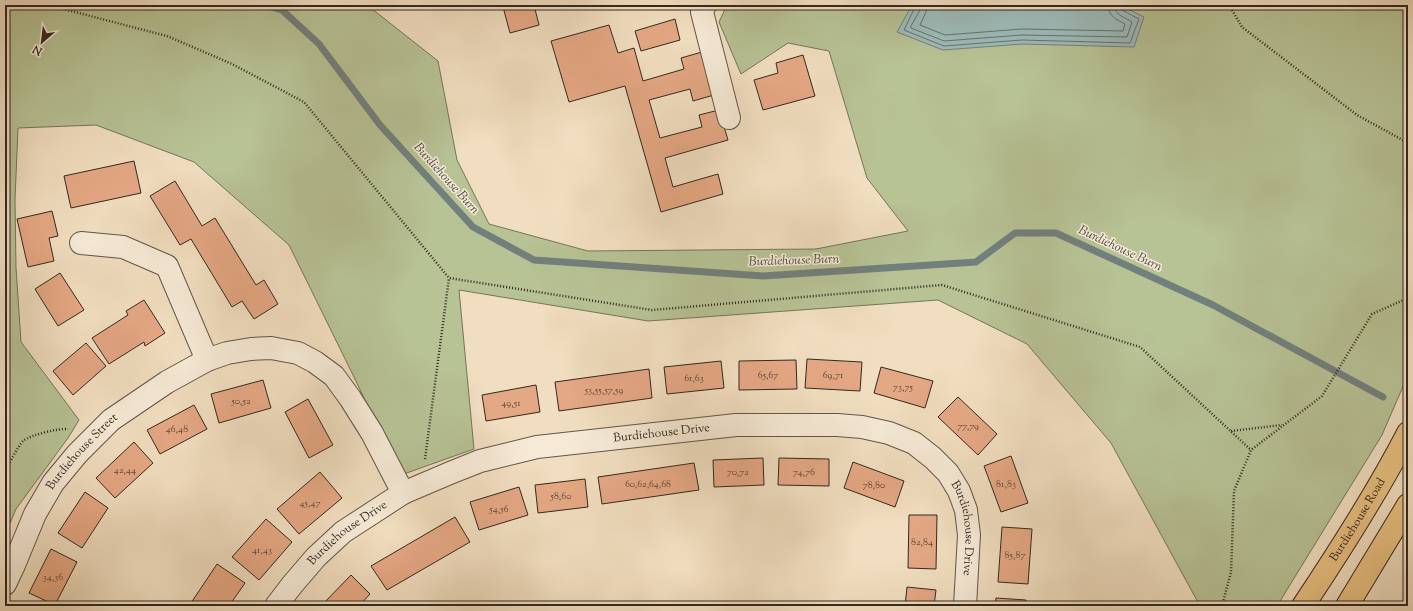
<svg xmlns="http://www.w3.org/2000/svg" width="1413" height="611" font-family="'Sorts Mill Goudy',serif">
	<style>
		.green { fill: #b7c295; stroke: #74755b }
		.water { fill: #9dbbba; stroke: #72807d }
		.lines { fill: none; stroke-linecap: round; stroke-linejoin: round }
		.shore { stroke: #68726e; stroke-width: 1 }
		.stream { stroke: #72807d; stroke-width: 7 }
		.building { fill: #e5a884; stroke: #322821 }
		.minor-casing { stroke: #625649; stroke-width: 24 }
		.major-casing { stroke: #322821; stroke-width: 24 }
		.path { stroke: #322821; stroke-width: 2.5; stroke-dasharray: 1 2; stroke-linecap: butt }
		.minor { stroke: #f6ead6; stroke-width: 22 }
		.major { stroke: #e8bf80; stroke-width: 22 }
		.labels { text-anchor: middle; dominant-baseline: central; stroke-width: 3; stroke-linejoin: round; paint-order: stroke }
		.number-label { font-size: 10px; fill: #5f483a }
		.street-label { font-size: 12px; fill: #322821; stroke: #f6ead6 }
		.water-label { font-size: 13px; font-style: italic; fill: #4d4d47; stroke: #f6ead6 }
	</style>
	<rect width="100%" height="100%" fill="#f1dec0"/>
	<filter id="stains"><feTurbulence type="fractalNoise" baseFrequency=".005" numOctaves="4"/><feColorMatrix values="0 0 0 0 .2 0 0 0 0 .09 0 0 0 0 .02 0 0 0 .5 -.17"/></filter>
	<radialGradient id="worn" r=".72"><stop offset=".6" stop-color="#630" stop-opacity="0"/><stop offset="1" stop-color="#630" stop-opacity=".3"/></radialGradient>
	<path class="green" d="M5,5H367L438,61L457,160L489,224L588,251L816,249L908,231L867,178L829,51L788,43L741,74L719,22L727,5H1408V375L1382,435L1277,606H1200L1111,443L1027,344L938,300L648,321L459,290L474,449L401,475L353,375L289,245L194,162L96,125L18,128L15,199L16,268L21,342L79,420L68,438L16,509L5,535Z"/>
	<path class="water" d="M912,5H1120L1144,17L1134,47L1022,44L943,50L897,32Z"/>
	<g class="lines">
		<path class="shore" d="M916,5L904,30L944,46L1022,40L1130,43L1139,19L1122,10L1119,5
			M921,5L920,10L911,26V28L944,41L1022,35L1127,37L1132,22C1125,17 1115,16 1114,5
			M927,5L926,12L920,25L945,35L1022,29L1123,31L1125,24C1116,19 1109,17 1108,5"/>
		<path class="stream" d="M265,5L282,10L319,44L380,125L473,227L534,260L763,276L976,262L1015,233H1056L1213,305L1383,397"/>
	</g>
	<path class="building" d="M509,5H534L539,25L510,33L503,7Z
		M675,19L680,40L641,51L635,31Z
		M609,25L618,53L634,48L643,81L684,69L681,58L702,52L714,95L693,101L690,89L649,100L660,138L702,127L699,115L719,110L728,140L665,158L673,187L718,174L723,194L661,212L625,86L569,102L551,41Z
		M803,55L815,96L763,110L754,80L778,73L776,63Z
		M134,161L141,193L71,208L64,176Z
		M175,181L202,226L215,218L256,285L264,280L278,304L254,319L242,301L232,307L191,239L180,245L150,196Z
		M52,211L58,236L49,238L54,261L28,267L17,219Z
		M60,273L84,310L58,326L35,289Z
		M144,300L165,333L145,346L144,342L109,364L92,338L128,315L126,311Z
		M86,343L106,366L73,395L53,371Z
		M807,359L862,362L860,391L805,388Z
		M796,360L797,389L739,390V361Z
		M721,361L724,388L667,394L664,367Z
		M881,367L933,381L925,408L874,393Z
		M649,369L652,398L559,411L555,382Z
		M263,380L271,408L219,423L211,394Z
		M536,385L540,412L486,421L482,395Z
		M958,397L997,434L978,455L938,417Z
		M308,399L333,445L309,458L285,412Z
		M194,405L207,429L160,454L147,430Z
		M134,442L153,463L115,498L96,478Z
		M1011,456L1028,503L1001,512L984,466Z
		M763,458L764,485L714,487L713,460Z
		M779,458L829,459V486L778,485Z
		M853,462L904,481L895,507L844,488Z
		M694,463L699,490L602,504L598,477Z
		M320,472L342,498L299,534L277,509Z
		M585,479L588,507L538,513L535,485Z
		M519,487L528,515L479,530L470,502Z
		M85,492L108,508L82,548L58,533Z
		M909,515H937L936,569L908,568Z
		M455,517L470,542L387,590L371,566Z
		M266,519L292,542L259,580L232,557Z
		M1002,527L1032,529L1028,584L998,582Z
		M51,549L77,562L55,605L29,593Z
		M217,564L245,583L229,606H189Z
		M351,575L370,594L359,606H321Z
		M907,587L936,590L934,606H905Z
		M996,598L1026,600V606H995Z
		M682,603V606H633V604Z"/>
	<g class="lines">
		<defs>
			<g id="minor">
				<path d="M705,5L702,12L729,118"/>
				<path d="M81,243L123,247L167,266L207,360"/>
				<path id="s1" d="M5,584L14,565L35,514L53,483L77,454L111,420L167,382L207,360L227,353L251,349L271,348L298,353L315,362L334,376L350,398L372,433L403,493"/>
				<path id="s2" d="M276,606L292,585L316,557L343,532L403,493L450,473L480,461L537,447L736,425H837L862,427L889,433L914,443L933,458L948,473L959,491L966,510L969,535L965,606"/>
			</g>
			<g id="major">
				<path id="s3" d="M1303,606C1341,549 1377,493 1408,433"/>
				<path d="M1347,606L1408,505"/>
			</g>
		</defs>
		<use href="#minor" class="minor-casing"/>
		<use href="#major" class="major-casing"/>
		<path class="path" d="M48,5L167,36L232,64L304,102L449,278L652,310L942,285L1140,347L1251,450
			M1229,5L1242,27L1357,115L1408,143
			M1231,431L1282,425
			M425,459L449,278
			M5,470C10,463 18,446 23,441C30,435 59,428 68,429
			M1222,606L1231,572L1234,491L1251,450L1322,396L1372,314L1408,298"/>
		<use href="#minor" class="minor"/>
		<use href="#major" class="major"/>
	</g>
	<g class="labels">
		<g class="number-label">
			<text x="768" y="375">65,67</text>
			<text x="833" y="375">69,71</text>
			<text x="694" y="378">61,63</text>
			<text x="903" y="387">73,75</text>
			<text x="604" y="390">53,55,57,59</text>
			<text x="241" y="401">50,52</text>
			<text x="511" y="403">49,51</text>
			<text x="968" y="426">77,79</text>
			<text x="177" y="429">46,48</text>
			<text x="125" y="470">42,44</text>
			<text x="738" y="472">70,72</text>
			<text x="804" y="472">74,76</text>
			<text x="648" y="484">60,62,64,68</text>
			<text x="1006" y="484">81,83</text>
			<text x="874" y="485">78,80</text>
			<text x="561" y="496">58,60</text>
			<text x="310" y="503">45,47</text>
			<text x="499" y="509">54,56</text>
			<text x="922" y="542">82,84</text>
			<text x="262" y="550">41,43</text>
			<text x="1015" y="555">85,87</text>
			<text x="53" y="577">34,36</text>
		</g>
		<g class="street-label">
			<text stroke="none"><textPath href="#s2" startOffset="439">Burdiehouse Drive</textPath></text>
			<text stroke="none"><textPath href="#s1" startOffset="155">Burdiehouse Street</textPath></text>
			<text stroke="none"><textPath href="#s3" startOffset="102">Burdiehouse Road</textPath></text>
			<text stroke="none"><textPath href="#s2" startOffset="799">Burdiehouse Drive</textPath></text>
			<text stroke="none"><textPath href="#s2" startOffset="103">Burdiehouse Drive</textPath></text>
		</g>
		<g class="water-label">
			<text transform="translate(446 179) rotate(48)">Burdiehouse Burn</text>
			<text transform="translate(1120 249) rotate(25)">Burdiehouse Burn</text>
			<text transform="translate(794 261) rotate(-2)">Burdiehouse Burn</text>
		</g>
	</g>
	<rect width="1413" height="611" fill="none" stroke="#f1dec0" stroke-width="20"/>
	<rect x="6" y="6" width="1401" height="599" fill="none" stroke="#322821" stroke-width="2"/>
	<rect x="10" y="10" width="1393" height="591" fill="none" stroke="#322821"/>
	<g transform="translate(42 42) rotate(208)" stroke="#f6ead6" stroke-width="3" paint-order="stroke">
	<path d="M0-3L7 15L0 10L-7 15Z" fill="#322821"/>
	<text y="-6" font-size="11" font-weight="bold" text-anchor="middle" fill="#322821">N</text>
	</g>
	<rect width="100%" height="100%" filter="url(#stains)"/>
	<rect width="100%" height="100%" fill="url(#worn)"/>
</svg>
